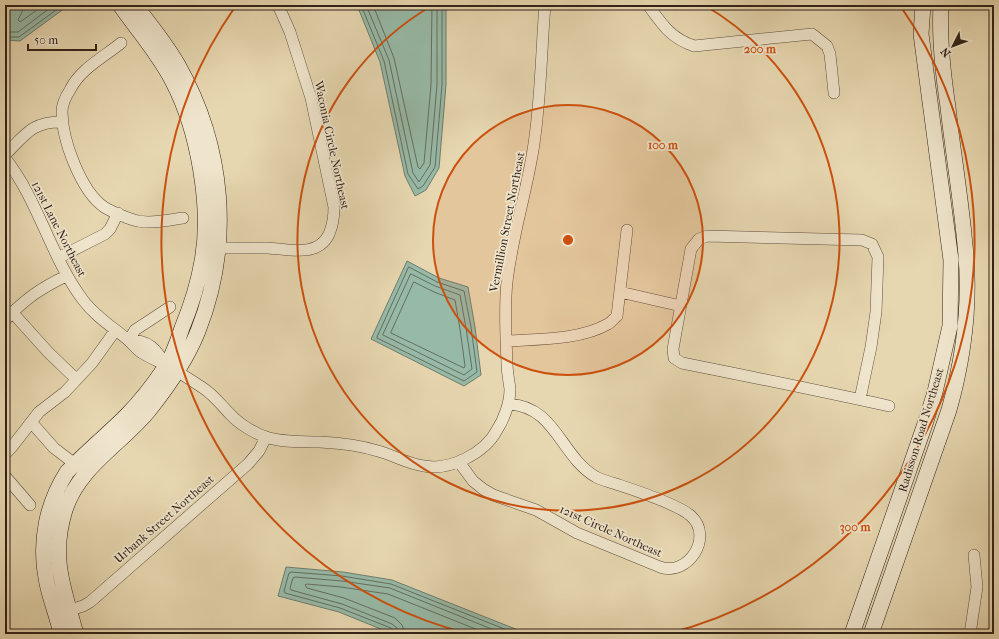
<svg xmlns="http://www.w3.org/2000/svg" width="999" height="639" font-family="'IM FELL French Canon',serif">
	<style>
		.water { fill: #97baa8; stroke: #6f7d6e }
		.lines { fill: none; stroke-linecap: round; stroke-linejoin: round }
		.shore { stroke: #646e60; stroke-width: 1 }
		.street-casing { stroke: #5f4f3e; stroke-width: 12 }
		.secondary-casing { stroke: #322218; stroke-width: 16 }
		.street { stroke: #efe5cc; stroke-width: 11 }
		.secondary { stroke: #efe5cc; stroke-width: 15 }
		.ring { fill: none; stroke: #cd510e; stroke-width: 2 }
		.labels { text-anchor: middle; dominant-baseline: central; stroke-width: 3.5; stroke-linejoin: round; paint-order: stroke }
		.street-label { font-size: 12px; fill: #322218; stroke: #efe5cc }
		.centre { fill: #cd510e; stroke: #efe5cc; stroke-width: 2 }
		.ring-label { font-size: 12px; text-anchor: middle; font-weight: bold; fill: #cd510e; stroke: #efe5cc; stroke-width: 3.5; stroke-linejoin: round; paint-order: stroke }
	</style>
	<rect width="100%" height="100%" fill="#e7d7b0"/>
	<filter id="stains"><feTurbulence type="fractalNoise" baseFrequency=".005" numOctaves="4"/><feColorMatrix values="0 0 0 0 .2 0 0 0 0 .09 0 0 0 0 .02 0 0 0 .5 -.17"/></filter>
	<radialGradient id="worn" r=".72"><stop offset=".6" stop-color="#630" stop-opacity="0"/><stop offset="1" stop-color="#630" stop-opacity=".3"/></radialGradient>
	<path class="water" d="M9,5H69L20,41L5,40V14Z
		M357,5H448L446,11V85L439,168L426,190L415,196L405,176L380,62Z
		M407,261L439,278L468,287L475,327L481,375L464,386L371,339Z
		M286,567L343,572L392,580L528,634H393L339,612L278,596Z"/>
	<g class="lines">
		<path class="shore" d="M23,5L22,12L18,20L20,22L44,5
			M361,5L384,61L408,174L418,189L423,186L435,167L442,85V11L444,5
			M366,5L389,60L413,173L419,182L430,165L437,85V11L438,5
			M373,5L394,58L418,167L420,169L424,163L431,85L432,5
			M5,32H18L54,5
			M5,37H19L63,5
			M409,267L437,282L464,291L471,327L477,372L464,381L377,338Z
			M411,274L435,286L460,295L466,328L472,369L464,375L383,335Z
			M414,282L434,292L455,300L460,329L465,366L464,368L391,333Z
			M394,634L393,631L391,628L340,608L285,593L284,591L289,573L291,572L342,576L391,584L517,634
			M399,634L397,628L392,624L342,604L291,590L290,588L293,578L295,577L342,581L390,588L504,634
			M405,634L402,625L395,618L344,598L307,588L305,585L307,584L341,587L388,594L488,634"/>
		<defs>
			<path id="street" d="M648,5C662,24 670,38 694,46L812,34L827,46L830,54L834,93
				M121,43C104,57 80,69 70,90C66,96 62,105 62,112C62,140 81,191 104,207C110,211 131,220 138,221C152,224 168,220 183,218
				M5,155C25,135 32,121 63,122
				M5,158C39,201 50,256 83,300C95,316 111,326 127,339C132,343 136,349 142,353C150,358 158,361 166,365C179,372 191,380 203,388C214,395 221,405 230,414C239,424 254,433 266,437C283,443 302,441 320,442C339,443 359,445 378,451C393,455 408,464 424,466C450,471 485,453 497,430C504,419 510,403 510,389C509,381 507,372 507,363C506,336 504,309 507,282C512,237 526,194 533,150C541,102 541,53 545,5
				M211,246L218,248C234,248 251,248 268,248C288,249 318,258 329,234C333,225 334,217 334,207L311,98L290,32L278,5
				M58,258L105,234L110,229L118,213
				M620,292L681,306
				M12,312L48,352L76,379
				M5,320C25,299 41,288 66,276
				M129,340L135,330L170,307
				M129,340C149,340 156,349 166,365
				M507,341C539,339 580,340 608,324C612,322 614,318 617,316L627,230
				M860,399L871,347L876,312L878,257L872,244L862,240L707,236L699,239L691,249L673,349L674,358L682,363C752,377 821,391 889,406
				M31,422L54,448L75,464
				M5,454L11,448L39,412L65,392L92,363L115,331
				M459,462L473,481L483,489L493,495L536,510L577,533L660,567C688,577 714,537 691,516C678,504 634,490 616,484C609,482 602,480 596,477C560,456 556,406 508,404
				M5,476L30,505
				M70,610L83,606L90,602L248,464L259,451L266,437
				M970,634L977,587L974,555"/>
			<path id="secondary" d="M61,634C57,615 49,597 46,578C39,541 47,503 67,472C86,452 107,435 126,416C141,401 154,384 166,366C173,355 178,340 182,328C191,306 198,285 202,261C212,208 198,130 173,82C159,54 138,31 120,5
				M76,634C64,589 50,558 65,510C79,466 123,443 150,409C169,385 187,359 198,331C233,243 224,147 178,65C166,44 150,24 135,5
				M852,634L926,421L935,392L950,326L951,260L921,34L923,5
				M871,634L949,410C964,357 971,300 965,245C961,199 953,153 948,107C943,74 939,39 941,5"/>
		</defs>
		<use href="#street" class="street-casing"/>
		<use href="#secondary" class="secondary-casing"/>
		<use href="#street" class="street"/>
		<use href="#secondary" class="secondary"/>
	</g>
	<circle cx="568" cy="240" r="135" fill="#cd510e" fill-opacity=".12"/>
	<g class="ring">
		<circle cx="568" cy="240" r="135"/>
		<path d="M704 5A271 271 0 1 1 433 5"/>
		<path d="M470 634A406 406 0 0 1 235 7M901 7A406 406 0 0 1 666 634"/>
	</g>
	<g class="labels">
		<g class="street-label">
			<text transform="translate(332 145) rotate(78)">Waconia Circle Northeast</text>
			<text transform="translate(507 222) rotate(-79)">Vermillion Street Northeast</text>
			<text transform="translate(59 229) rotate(63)">121st Lane Northeast</text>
			<text transform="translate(921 430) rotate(-73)">Radisson Road Northeast</text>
			<text transform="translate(164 519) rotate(-41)">Urbank Street Northeast</text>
			<text transform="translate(611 531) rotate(24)">121st Circle Northeast</text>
		</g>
	</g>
	<circle cx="568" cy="240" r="6" class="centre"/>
	<g class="ring-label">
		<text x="760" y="53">200 m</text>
		<text x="663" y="149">100 m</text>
		<text x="855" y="531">300 m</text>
	</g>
	<rect width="999" height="639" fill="none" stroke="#e7d7b0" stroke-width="20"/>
	<rect x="6" y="6" width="987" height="627" fill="none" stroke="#322218" stroke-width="2"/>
	<rect x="10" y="10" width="979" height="619" fill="none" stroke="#322218"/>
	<g transform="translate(953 46) rotate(228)" stroke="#efe5cc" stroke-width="3" paint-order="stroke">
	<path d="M0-3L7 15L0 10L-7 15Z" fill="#322218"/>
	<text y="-6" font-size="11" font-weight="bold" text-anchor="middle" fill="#322218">N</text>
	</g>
	<path d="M28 44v6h68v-6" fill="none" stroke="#322218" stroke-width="2"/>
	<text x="34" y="44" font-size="12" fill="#322218" stroke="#efe5cc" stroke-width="3" paint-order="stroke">50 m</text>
	<rect width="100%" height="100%" filter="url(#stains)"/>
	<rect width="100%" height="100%" fill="url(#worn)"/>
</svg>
